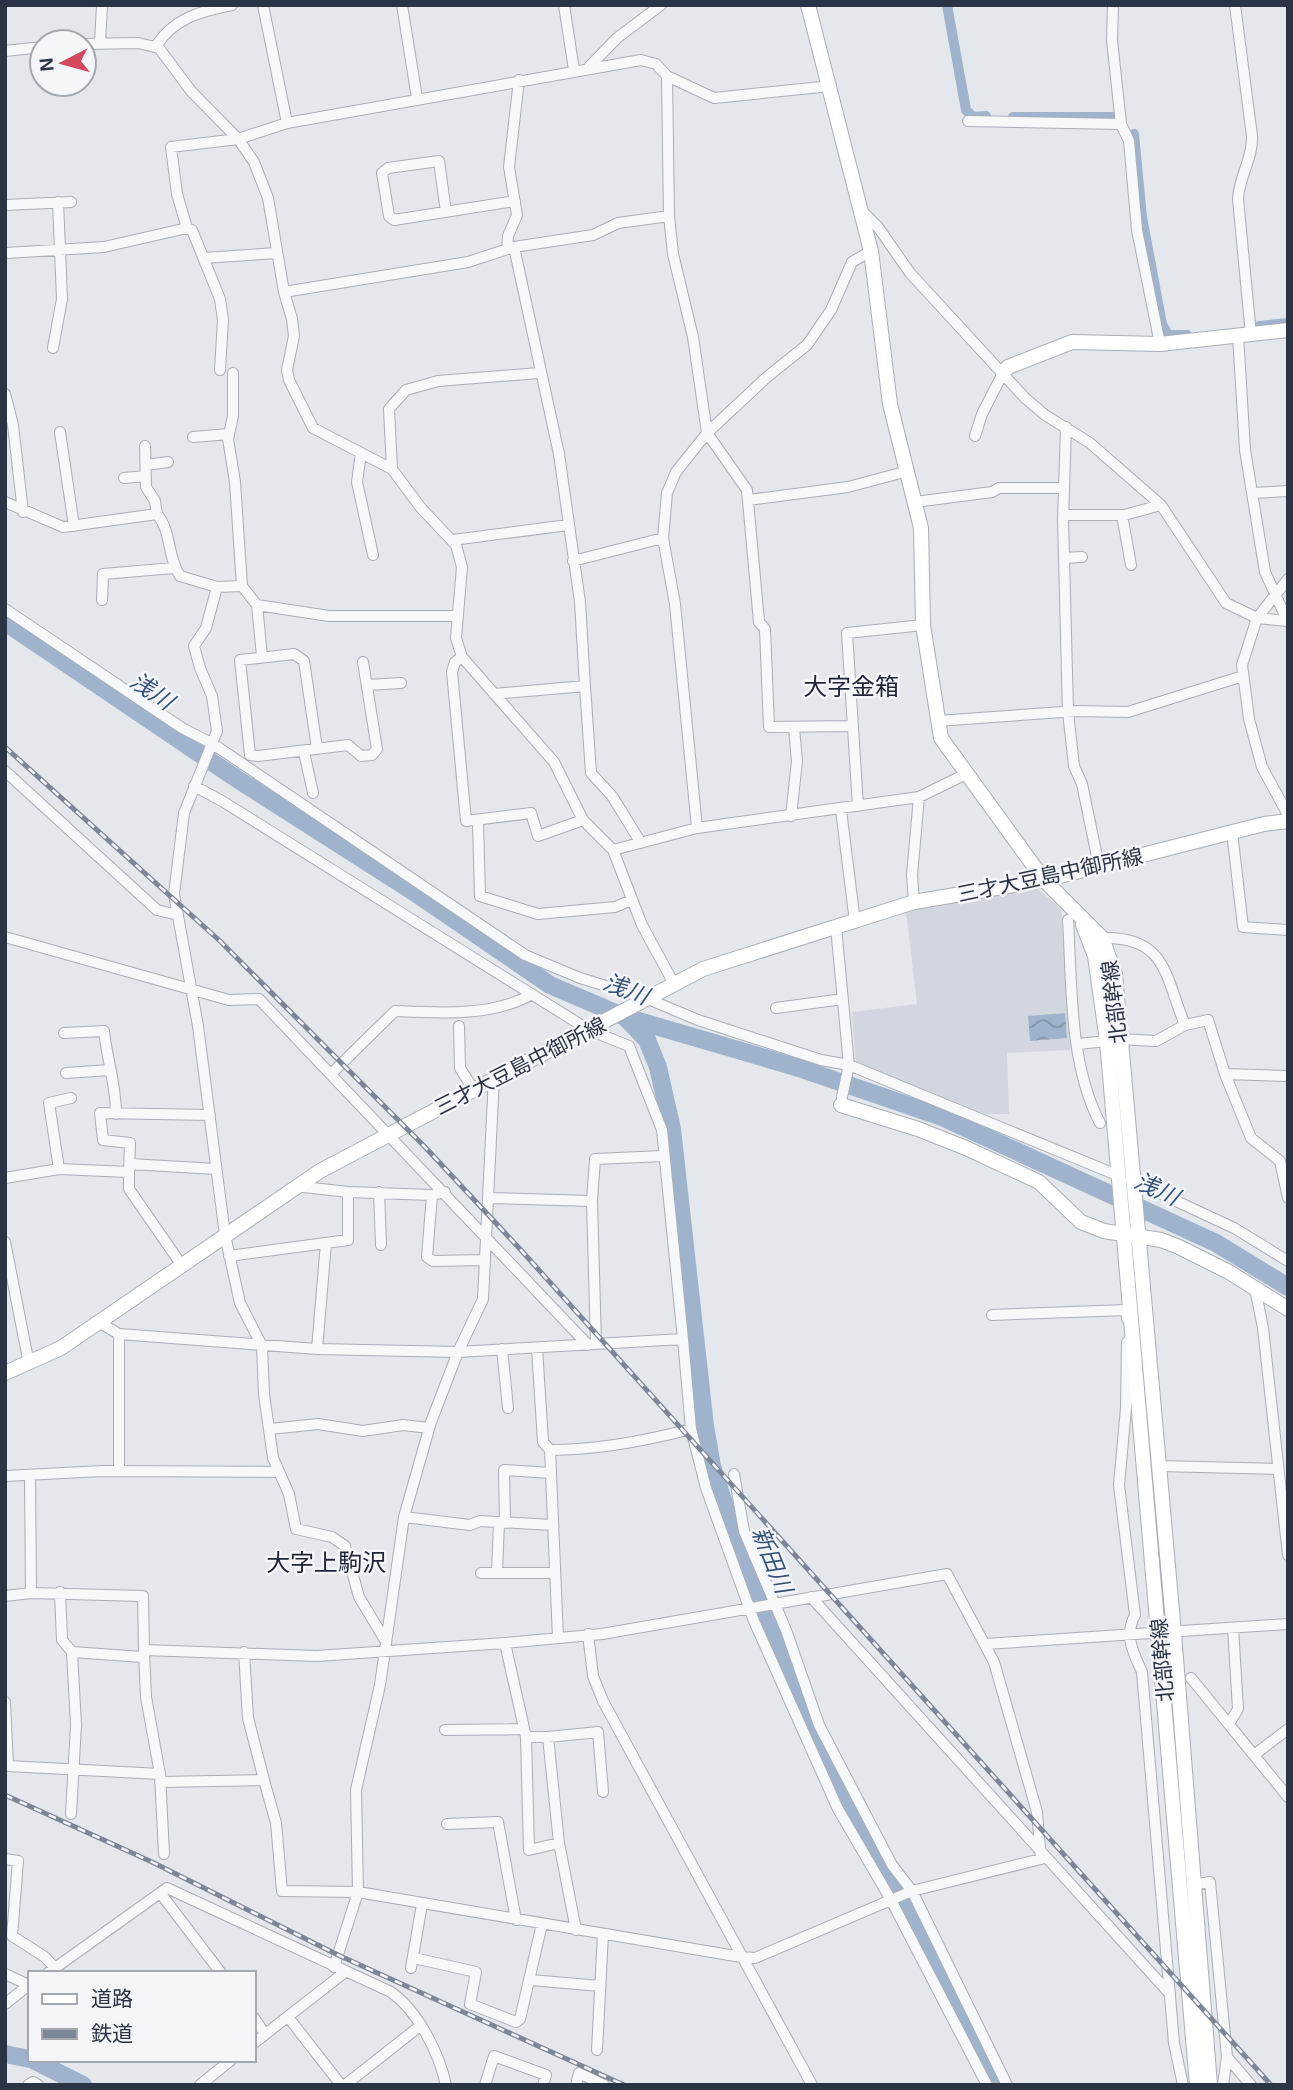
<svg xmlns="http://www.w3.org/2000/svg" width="1293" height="2090" font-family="Helvetica,'Noto Sans JP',sans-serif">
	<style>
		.built { fill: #d2d6de }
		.water { fill: url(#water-waves) }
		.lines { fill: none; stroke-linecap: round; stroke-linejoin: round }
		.canal { stroke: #9fb4cc; stroke-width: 10 }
		.river { stroke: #9fb4cc; stroke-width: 18 }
		.street-casing { stroke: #a9aeb7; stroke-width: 12 }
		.secondary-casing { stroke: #a9aeb7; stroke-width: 16 }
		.street { stroke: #f7f8fa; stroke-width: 10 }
		.secondary { stroke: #fff; stroke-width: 14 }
		.rail-casing { stroke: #7d8696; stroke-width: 5 }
		.rail { stroke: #f4f6f9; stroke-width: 2.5; stroke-dasharray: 8; stroke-linecap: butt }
		.labels { text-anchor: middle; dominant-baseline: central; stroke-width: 5; stroke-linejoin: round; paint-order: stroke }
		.street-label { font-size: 21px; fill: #2b3445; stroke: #f4f6f9 }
		.water-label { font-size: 23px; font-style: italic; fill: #34527a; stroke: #f4f6f9 }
		.quarter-label { font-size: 24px; fill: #1d2536; stroke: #f4f6f9 }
	</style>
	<defs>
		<pattern id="water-waves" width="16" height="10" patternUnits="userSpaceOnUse" patternTransform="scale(1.75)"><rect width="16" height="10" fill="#9fb4cc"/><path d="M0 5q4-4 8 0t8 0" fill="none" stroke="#8293a7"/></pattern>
	</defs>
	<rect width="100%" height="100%" fill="#e4e7ec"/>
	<path class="built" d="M1037,888L1061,909L1072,1047L1069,1050L1007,1053L1009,1114H985L856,1063L852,1012L917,1004L906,911L942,902Z"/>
	<path class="water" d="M1065,1013L1067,1038L1030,1041L1028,1016Z"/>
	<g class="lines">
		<path class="canal" d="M947,5L966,110L973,117L986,116
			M1013,117H1118
			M1134,134L1142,217L1162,324L1168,335H1187
			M1259,326L1288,323"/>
		<path class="river" d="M5,622L234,777L417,894L550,985L625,1017L799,1068L942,1117L1216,1243L1288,1287
			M627,1019L647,1040L658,1067L672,1129L705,1426L712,1466L736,1540L830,1765L855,1817L898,1886L998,2085
			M5,2054L30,2059
			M33,2060L83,2085"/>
		<defs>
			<path id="street" d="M263,5L287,123
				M402,5L417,98
				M564,5L574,70
				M1113,5L1112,40L1121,124
				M1235,5L1252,136C1253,158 1239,177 1238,199L1251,335
				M100,43L102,5
				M84,44L138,43L159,48L191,91L238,139L254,162L268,198L284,292L292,319L294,336L287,370L289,380L313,428L392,469L421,508L456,545L462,567L456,638L462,657L554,762L583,820L613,850L642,925L674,984
				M156,46C174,18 201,11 232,5
				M5,51L42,47
				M589,67L617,38L661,5
				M667,76L669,216L673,254L693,337L707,433L747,490L759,622L765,629L769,727L852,726
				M968,121L1121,124L1129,141L1137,230L1160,344
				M5,205L71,202
				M861,210L878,227L910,273L1025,398L1045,415L1090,443L1161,505L1226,603L1257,618L1287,621
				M446,212L439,161L388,168L382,173L389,216L394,220L515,201
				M187,228L192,230L220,299L223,320L220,370
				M514,247L593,235L618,223L669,216
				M507,249L508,236L517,215L509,167L519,80
				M6,253L104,247L187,228L177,194L171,147L238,139L287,123L641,60L656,64L667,76L714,98L831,86
				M204,258L277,253
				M284,292L468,262L514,247L559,454L580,602L585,686L494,694
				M1238,335L1245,450L1265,572L1288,622
				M53,348L62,299L58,202
				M233,373V416L228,439L235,482L242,586
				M5,394L13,425L23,512
				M1066,427L1063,520L1068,712L1074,766L1082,784L1099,866
				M60,432L74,526
				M975,436L982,414L1003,373
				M193,437L229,434
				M145,446L146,487L155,501L157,514
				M361,453L357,482L373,555
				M146,465L168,462
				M392,469L389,409L406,390L438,381L539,373
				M124,478L146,476
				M1253,493L1288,491
				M748,500L848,487L908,471
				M5,502L63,527L157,514C172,532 167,557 180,576L217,587L242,586L257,605L329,616H456
				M915,502L992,492L999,488H1064
				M1063,515H1124L1161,505
				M1122,515L1131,565
				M453,540L568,525
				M1064,558L1082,557
				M573,561L663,538
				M1288,579L1257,618L1242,665L1249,719L1262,767L1288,815
				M217,587L206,628L194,646L200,668L212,696L217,731L184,813L174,894L198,1026L225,1235L240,1303L262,1346L264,1394L273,1458L289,1494L296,1529L332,1537L345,1546L359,1597L385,1640
				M102,600L103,574L174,568
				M257,605L262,656
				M5,609L182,728L213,744L525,955L580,978L648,999L698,1020L821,1060L849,1065L1117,1175
				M462,657L455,662L452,672L466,821L531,813L538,836L583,820
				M367,685L401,683
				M585,686L591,773L612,796L641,843
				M937,721L1077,711L1128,712L1243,676
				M317,748L304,661L294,654L240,660L250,755L258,756L348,745L361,756L372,755L377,749L363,662
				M304,752L313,793
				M5,771L157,910L178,915
				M194,786L222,801L589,1030L629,1046L662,1130L683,1339
				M858,806L847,633L923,625
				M841,810L855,922
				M791,816L797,761L794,728
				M478,822L480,896L538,914L615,907L632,900
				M697,828L675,604L663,538L667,493L676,472L707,433L767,377L807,345L831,310L852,262L871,251
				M1232,832L1243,927L1288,930
				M613,850L697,828L919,797L964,775
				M914,902L912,875L919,797
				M1068,920C1072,985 1069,1064 1100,1123
				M836,927L849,1065L842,1097
				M5,937L229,1000L259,999L588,1345
				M1102,938C1167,936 1165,977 1185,1025L1208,1020L1225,1074L1288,1076
				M776,1008L843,999
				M459,1026L460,1068L473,1089
				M64,1033L104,1031C107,1059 116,1085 116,1114
				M1119,1039L1156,1041L1185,1025
				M1078,1044L1107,1041
				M66,1073L110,1070
				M331,1074L395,1011C438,1013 493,1017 532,994
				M1225,1074L1251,1138L1280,1161L1288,1198
				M130,1164L216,1169
				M59,1169L49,1103L71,1098
				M129,1172V1189L183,1267
				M5,1178L59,1169L129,1172L130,1143L103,1140L100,1113L210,1115
				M1131,1180L1234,1228L1288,1261
				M348,1192L432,1195
				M379,1192L381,1245
				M445,1192L432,1195L427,1257L433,1261L485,1260
				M489,1198L592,1201
				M5,1242L29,1364
				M229,1256L348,1240V1192L295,1186
				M1255,1288L1263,1328L1288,1555
				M992,1315L1127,1310V1319
				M100,1323L119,1334L317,1349L458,1352L683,1339L691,1429C645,1441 599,1450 550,1450L543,1442L537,1348
				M1127,1342L1126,1408L1119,1485L1135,1615C1124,1636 1133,1652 1142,1672L1174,2043L1183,2085
				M596,1344L592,1201L595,1159L664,1156
				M317,1349L326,1243
				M502,1349L508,1408
				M270,1429L318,1424L363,1431L403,1425L429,1428
				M691,1429L706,1488L754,1621L804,1733L838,1809L891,1900L987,2085
				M550,1450L558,1638
				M1159,1466L1277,1469
				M119,1471V1334
				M734,1474L744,1531L786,1630L819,1725L892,1865L912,1891L1007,2085
				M5,1476L103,1471L278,1472
				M30,1476L31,1593L143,1596L144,1650L317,1656L505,1643L602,1634L947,1574L994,1662L1037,1812L1041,1859L912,1891L755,1958L741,1957L358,1892L282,1891L276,1823L264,1780
				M404,1517L470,1525L480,1521L553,1525
				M505,1522L504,1470L551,1473
				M481,1573H555
				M497,1573L499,1522
				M60,1592L62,1640L72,1652
				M5,1596L31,1593
				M811,1597L1170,1994
				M588,1634L593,1676L603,1701L812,2085
				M505,1643L526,1737L529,1850L559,1843
				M986,1644L1288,1624
				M144,1652L146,1697L160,1774
				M1191,1678L1288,1797
				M5,1702L8,1766L160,1774L164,1854
				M1229,1724L1238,1709L1233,1628
				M445,1730L524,1729
				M526,1737H548L559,1843L576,1930
				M548,1737L598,1732L603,1792
				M1254,1755L1288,1729
				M160,1782L264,1780L248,1718L244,1652
				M71,1814L76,1725L72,1652L143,1657
				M447,1824L498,1822L516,1920
				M5,1859L18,1861L12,1936L45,1957L55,1968
				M1192,1885L1210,1882L1227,2057L1223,2085
				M161,1894L221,1973
				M414,1958L476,1972L470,2004L516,2022L520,2019L542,1924
				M334,1967L358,1892L356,1790L380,1685L404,1517L431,1422L458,1352L483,1299L494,1078
				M411,1968L422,1904
				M48,1973L167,1888L391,1992C418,2011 439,2053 446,2085
				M5,1974L29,1985
				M531,1980L600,1986
				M5,2004L30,1984
				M288,2017L341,2085
				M254,2018L265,2034
				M254,2043L345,1972
				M597,2050L603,1934
				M1227,2057L1251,2085
				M28,2085L33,2082L38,2085
				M200,2085L231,2060
				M345,2085L420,2026
				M485,2085L494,2056L546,2075L543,2085
				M576,2085L579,2073L604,2085"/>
			<path id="secondary" d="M808,5L871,251L890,404L921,528L923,625L941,738L1044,880L1102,938L1115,974L1174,1633L1210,2085
				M1003,373L1008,367L1072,342L1160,344L1288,330
				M1083,925L1095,956L1107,1041L1197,2085
				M841,1105L918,1129L966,1148L1039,1182L1081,1222L1104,1231L1161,1240L1179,1247L1229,1272L1288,1309
				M5,1373L61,1348L320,1171L703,969L914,902L1044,880L1264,824L1288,821"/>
		</defs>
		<use href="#street" class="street-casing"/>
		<use href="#secondary" class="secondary-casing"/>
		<use href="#street" class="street"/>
		<use href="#secondary" class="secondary"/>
		<defs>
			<path id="rail" d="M5,747L220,941L424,1146L520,1249L1271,2085
				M5,1795L152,1862L338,1955L624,2085"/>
		</defs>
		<use href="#rail" class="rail-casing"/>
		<use href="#rail" class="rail"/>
	</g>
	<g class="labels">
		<g class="street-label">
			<text transform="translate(1050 875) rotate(-12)">三才大豆島中御所線</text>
			<text transform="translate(1114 1002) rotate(-97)">北部幹線</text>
			<text transform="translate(520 1066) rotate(-27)">三才大豆島中御所線</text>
			<text transform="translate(1162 1660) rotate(-95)">北部幹線</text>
		</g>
		<g class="water-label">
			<text transform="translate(152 691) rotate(34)">浅川</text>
			<text transform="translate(626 989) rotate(21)">浅川</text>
			<text transform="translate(1157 1189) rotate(25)">浅川</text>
			<text transform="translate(772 1560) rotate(68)">新田川</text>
		</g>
		<g class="quarter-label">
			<text x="851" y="686">大字金箱</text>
			<text x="326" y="1562">大字上駒沢</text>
		</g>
	</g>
	<rect width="1293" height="2090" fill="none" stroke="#2b3445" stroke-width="14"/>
	<rect x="28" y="1971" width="228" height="91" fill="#f4f6f9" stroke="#a4a8b1" stroke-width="2"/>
	<rect x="42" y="1994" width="35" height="10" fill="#ffffff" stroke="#a4a8b1" stroke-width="2"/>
	<text x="91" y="2006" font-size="21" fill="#2b3445">道路</text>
	<rect x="42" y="2029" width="35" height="10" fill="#7d8696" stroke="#a4a8b1" stroke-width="2"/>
	<text x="91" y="2041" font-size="21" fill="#2b3445">鉄道</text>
	<g transform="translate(63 63) rotate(264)"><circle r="33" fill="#f4f6f9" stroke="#a4a8b1" stroke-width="2"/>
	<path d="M0-5L12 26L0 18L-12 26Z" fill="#d1495b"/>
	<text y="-10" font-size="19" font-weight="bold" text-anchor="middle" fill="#2b3445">N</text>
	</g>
</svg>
